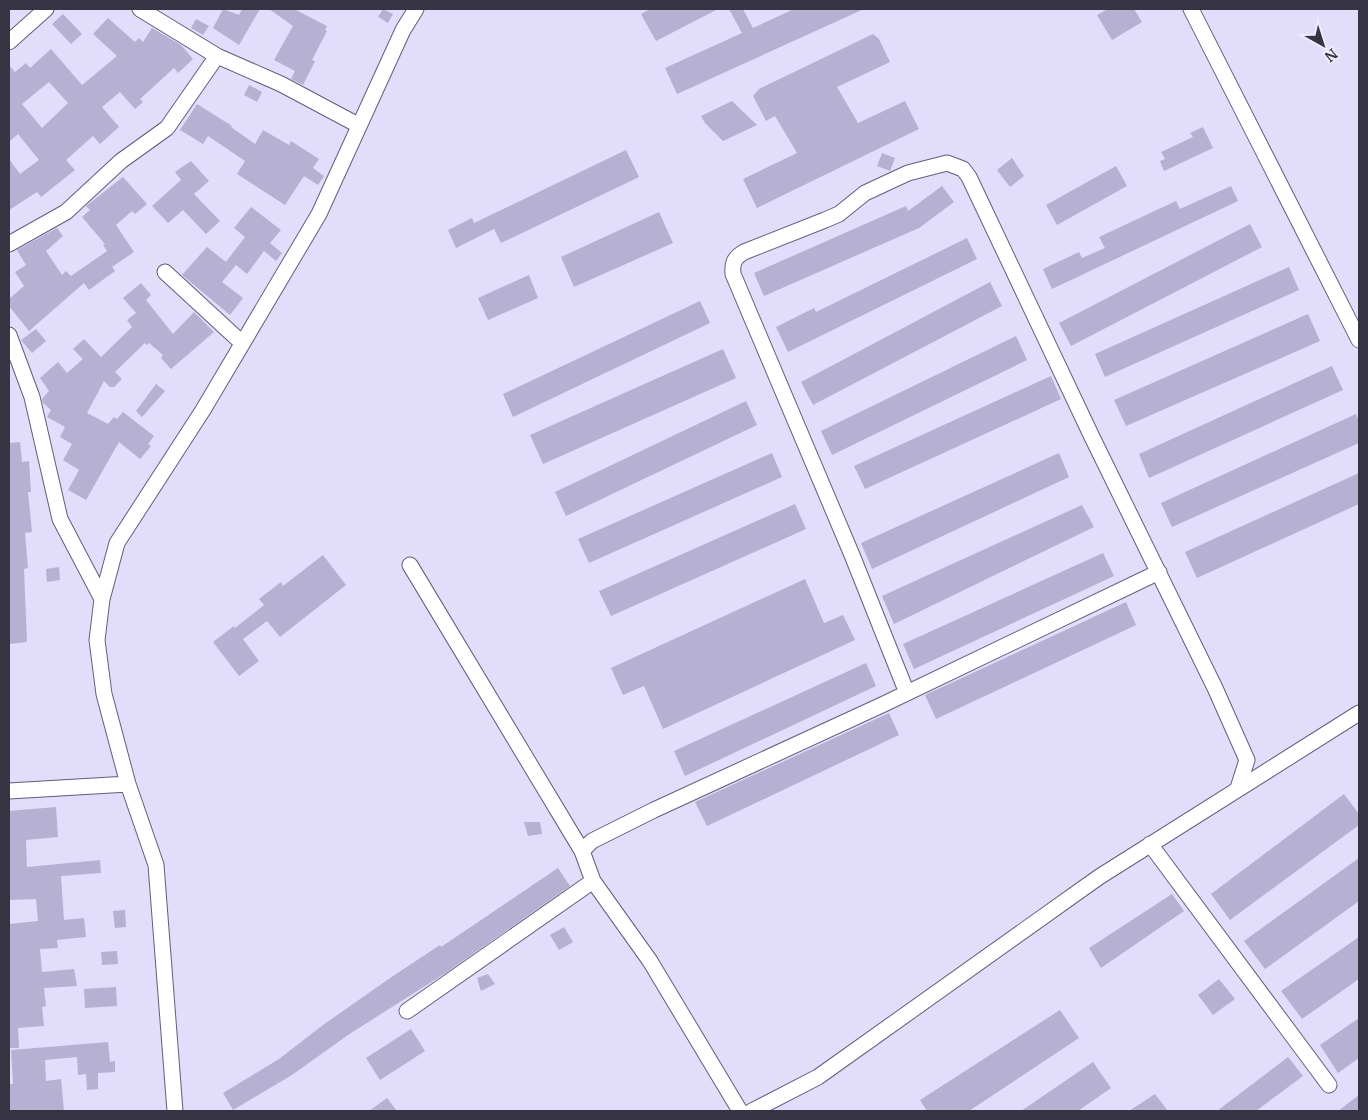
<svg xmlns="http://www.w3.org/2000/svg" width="1368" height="1120" font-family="Merriweather,serif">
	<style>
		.building { fill: #b6b0d3; fill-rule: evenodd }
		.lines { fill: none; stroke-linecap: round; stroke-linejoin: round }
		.minor-casing { stroke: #625d7c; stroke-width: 17 }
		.minor { stroke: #fff; stroke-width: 15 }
	</style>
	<rect width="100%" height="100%" fill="#e1ddfa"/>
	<path class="building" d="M223,9L239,15L242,9H260L239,45L213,28Z
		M269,9H294L327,26L325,30L327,31L312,60L315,61L303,85L291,79L295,71L274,60L293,26Z
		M383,9L393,14L388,23L378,17Z
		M650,9H718L656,41L641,14Z
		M729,9H743L753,28L794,9H864L677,94L665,68L742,33Z
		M1108,9H1134L1142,22L1112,40L1097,15Z
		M63,14L82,34L71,44L52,24Z
		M108,18L135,42L139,38L143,42L152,28L181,45L193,59L178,73L174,68L140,99L143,102L135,109L120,92L102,107L119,127L100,144L93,136L66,160L75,170L41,197L37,192L9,210V159L20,174L39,160L18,134L9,142V65L15,72L26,63L30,68L51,49L82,85L117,56L93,34ZM49,82L68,103L42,128L22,104Z
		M196,19L209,26L203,35L191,28Z
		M873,34L879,39L890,62L837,87L858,123L905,101L919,129L757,208L743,179L797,153L775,116L766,121L753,96L759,89Z
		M249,85L262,92L257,102L244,95Z
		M732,101L757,125L723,141L705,123L701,116Z
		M197,104L232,126L231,127L255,144L263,130L289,145L291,141L319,159L313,168L324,176L318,185L304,176L285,205L237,174L245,161L208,136L203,144L180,130Z
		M1203,127L1213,148L1164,171L1160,161L1165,159L1161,152L1193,137L1190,133Z
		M626,150L639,177L501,243L494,229L456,248L448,230L472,218L474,223Z
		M882,153L895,158L890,171L877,166Z
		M1012,158L1024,176L1010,187L997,170Z
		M191,161L209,181L194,194L220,221L206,234L183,210L168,223L152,206L181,180L175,172Z
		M1116,166L1127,186L1057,225L1046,205Z
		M123,177L147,204L135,214L132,211L116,225L134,252L112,267L115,271L89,290L84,283L29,331L9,306V299L24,286L15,272L26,265L17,250L57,228L63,236L46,251L62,275L66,271L71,276L107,251L103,245L105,244L82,217L90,210L86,206Z
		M942,186L954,202L919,228L764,296L754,273L906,206L908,211Z
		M1231,186L1238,201L1052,289L1043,269L1079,252L1082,258L1105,248L1099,237L1176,201L1180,209Z
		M251,207L281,230L270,243L282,253L276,261L264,251L247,274L236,265L222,282L243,298L230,315L182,275L207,247L226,262L245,237L234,228Z
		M659,212L673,243L574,287L561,257Z
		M1250,224L1262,247L1071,346L1059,323Z
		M967,238L977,259L788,352L776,327L814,308L816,312Z
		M1289,267L1299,290L1105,377L1095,354Z
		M529,275L538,298L488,320L478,298Z
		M990,282L1002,306L813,405L801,382Z
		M141,283L151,295L146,300L173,334L194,312L214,332L171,369L161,358L163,355L149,343L147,345L145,343L115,372L122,379L114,387H110L104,381L87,413L108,424L114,417L117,419L123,412L154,436L148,444L151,446L140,459L119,442L86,500L68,490L79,470L63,460L72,444L60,437L65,427L47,417L51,410L43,403L42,399L49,391L40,378L58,362L67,373L83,359L73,349L84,339L101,357L132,327L127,320L136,313L123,298Z
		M700,301L710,323L513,417L503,394Z
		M1308,314L1320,341L1126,426L1114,400Z
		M36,329L46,341L32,353L21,340Z
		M1016,336L1027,360L832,455L821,431Z
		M723,349L736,378L543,464L530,435Z
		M1332,366L1343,390L1149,478L1139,454Z
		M1051,376L1061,399L865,489L854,466Z
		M156,384L165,391L142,417L136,411Z
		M746,401L757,425L566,516L555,492Z
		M1356,414L1359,421V443L1172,527L1161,503Z
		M20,442L22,462L29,461L31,492H28L32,532L25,533L28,568L24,569L27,642L9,644V443Z
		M772,453L782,477L589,563L578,539Z
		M1059,453L1069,477L872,569L861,543Z
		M1359,473V504L1197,578L1185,552Z
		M795,504L806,529L611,616L599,591Z
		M1082,505L1094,527L894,624L882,596Z
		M1103,553L1114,576L914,669L903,644Z
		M323,555L346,585L280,637L267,621L243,639L259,661L239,676L213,642L234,626L235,628L264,605L259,599L281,582L283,586Z
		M59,567L60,580L47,582L46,569Z
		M805,579L824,623L843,615L855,640L663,729L644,686L623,695L611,668Z
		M1126,602L1136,625L936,719L925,695Z
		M866,663L876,686L685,776L674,751Z
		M889,713L899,735L707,826L695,802Z
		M1344,794L1359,814V825L1230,920L1211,894Z
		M56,807L58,837L26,840L27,867L100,860L101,873L61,876L64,920L84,918L86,937L57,940L58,948L40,949L42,972L74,969L77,986L44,988L46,1006L42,1007L44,1026L18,1028L19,1048H9V924L38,921L36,899L9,900V811Z
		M524,822H540L542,834L528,836Z
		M1359,858V901L1265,969L1244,941Z
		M558,868L570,886L447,972L348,1035L292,1075L233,1110L223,1093L279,1059L323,1025L393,976L440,945L441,947Z
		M1172,894L1184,911L1101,968L1089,948Z
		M125,910L126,927L115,928L113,911Z
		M564,927L573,942L559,950L550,935Z
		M1359,937V979L1302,1019L1281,991Z
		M117,951L118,964L102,965L101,952Z
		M488,974L495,984L481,991L477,978Z
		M1219,979L1235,999L1213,1015L1198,995Z
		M116,987L117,1006L85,1008L84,989Z
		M1060,1010L1079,1038L969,1111H927L920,1100Z
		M1359,1018V1058L1338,1073L1320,1045Z
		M411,1029L425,1051L380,1080L366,1058Z
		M108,1042L110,1062L115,1061V1072L98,1073V1089L87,1090L86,1074L78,1075L77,1057L45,1060L46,1081L61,1079L64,1111H9V1084H13L11,1050Z
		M1288,1057L1303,1076L1256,1111H1217Z
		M1093,1062L1111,1088L1078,1111H1021Z
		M1155,1094L1168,1111H1129Z
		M1359,1095V1111H1338Z
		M387,1098L397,1111H369Z"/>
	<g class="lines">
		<defs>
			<path id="minor" d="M140,9L217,56L281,84L358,125
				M1191,9L1359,340
				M9,42L46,9
				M9,244L66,212L121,161L167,128L217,56
				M165,272L242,343
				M9,335L32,397L60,519L102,599
				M410,565L582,851
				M907,693L852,555L733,274C732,263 734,258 744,252L825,220L839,214L865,193L908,173L947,163L963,169L969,177L1092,437L1215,688L1247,760L1238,788
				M9,791L128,784
				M1150,844L1329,1085
				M407,1011L593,881
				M175,1111L156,865L128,784L104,694L97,640L102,599L117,543L203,410L319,214L403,30L416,9
				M740,1111L650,961L593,881L582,851L592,841L654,810L884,704L1159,572
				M752,1111L818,1077L1099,877L1359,713"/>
		</defs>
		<use href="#minor" class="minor-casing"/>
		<use href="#minor" class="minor"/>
	</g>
	<rect width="1368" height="1120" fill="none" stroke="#363442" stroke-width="20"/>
	<g transform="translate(1323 45) rotate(141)" stroke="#eeecfb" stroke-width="4" paint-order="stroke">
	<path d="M0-4L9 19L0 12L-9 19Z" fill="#363442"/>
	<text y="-8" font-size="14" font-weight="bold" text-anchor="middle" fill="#363442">N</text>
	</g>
</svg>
